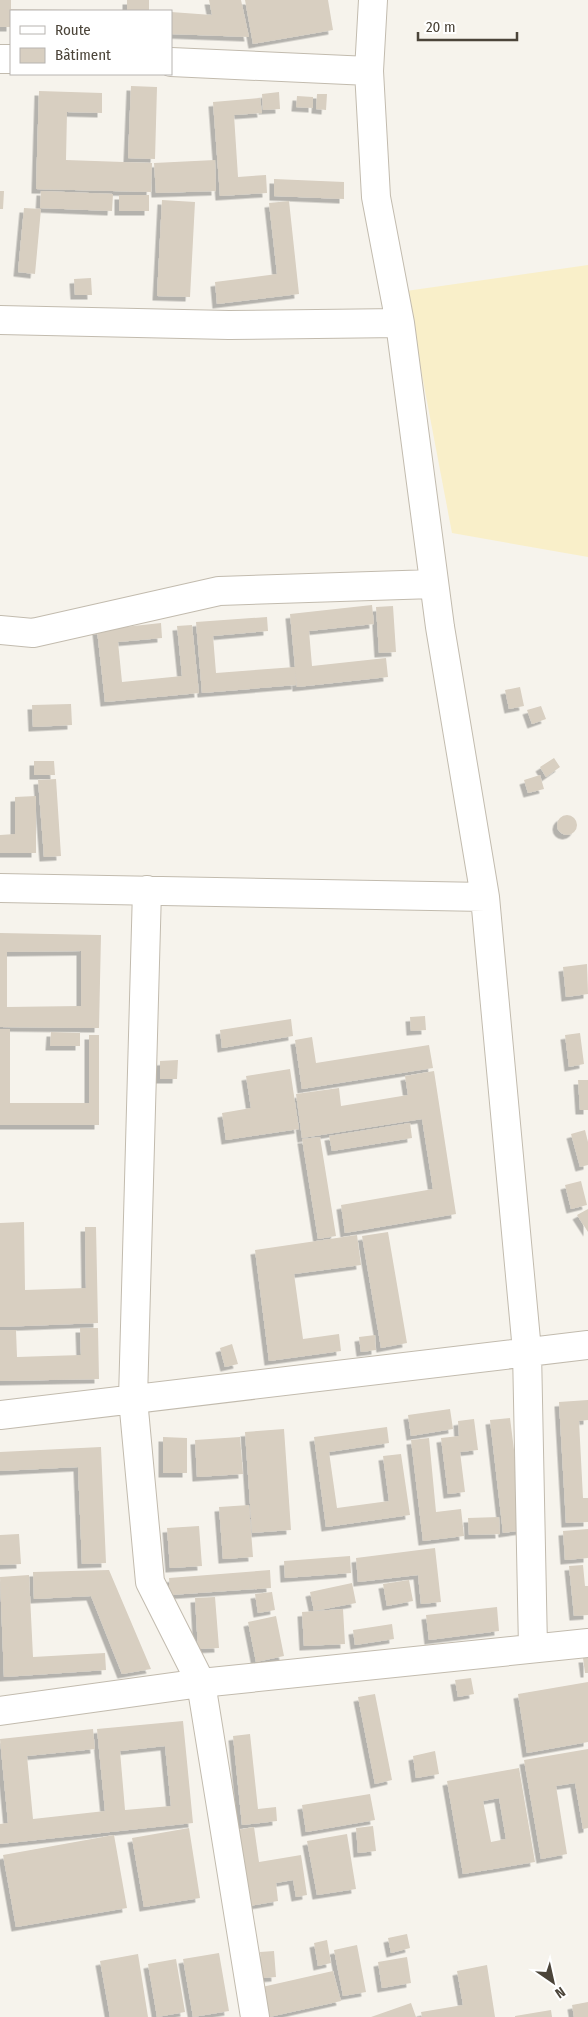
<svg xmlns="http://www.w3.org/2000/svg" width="588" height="2017" font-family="'Fira Sans Condensed',sans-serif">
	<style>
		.sand { fill: #f9efc9 }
		.building { fill: #d8cfc1; fill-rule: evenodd; filter: url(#shadow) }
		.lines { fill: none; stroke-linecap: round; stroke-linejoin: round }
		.minor-casing { stroke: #c2bbae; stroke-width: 30 }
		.minor { stroke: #fff; stroke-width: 28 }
	</style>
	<defs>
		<filter id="shadow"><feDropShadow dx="-4.5" dy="4.5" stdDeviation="0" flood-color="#0004"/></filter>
	</defs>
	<rect width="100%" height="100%" fill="#f6f3ec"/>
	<path class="sand" d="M588,265V557L452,533L406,291Z"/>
	<path class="building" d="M0,0H11V9L82,10V11H11V27H0Z
		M127,0H149V11H127Z
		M209,0H241L249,37L171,34V12L212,15Z
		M245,0H328L333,30L253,44Z
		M131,86L157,87L155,159L128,158Z
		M39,91L102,93V113L67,112L66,160L152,163L151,192L36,189Z
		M279,92L280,109L263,110L262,94Z
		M317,94H327L326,110L316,109Z
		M297,96L313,97V108L296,107Z
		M260,98L262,113L234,115L238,177L266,175L267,193L220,196L213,102Z
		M215,160L216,191L156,193L154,163Z
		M274,179L344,182V199L274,196Z
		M0,191H4L3,209H0Z
		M41,191L113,194L112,211L40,208Z
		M119,195H149V211H119Z
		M162,200L195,202L190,297L157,296Z
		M289,201L299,294L217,304L215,282L277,274L269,203Z
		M24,208L41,209L35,274L18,272Z
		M91,278L92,295H75L74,279Z
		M372,605L374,624L309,631L312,666L386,658L388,677L297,687L295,671L296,685L202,693L196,622L267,617L268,631L213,636L216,673L295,667L290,614Z
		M393,606L396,652L379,653L376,607Z
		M161,623L162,638L118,642L122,682L182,676L177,626L192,625L199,693L105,702L97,630Z
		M520,687L524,706L509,709L505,690Z
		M71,704L72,725L33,727L32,705Z
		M541,706L546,719L532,724L527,710Z
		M554,758L560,767L546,777L540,767Z
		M34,761H54L55,775H34Z
		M540,775L544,789L528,793L524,780Z
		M56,779L61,856L44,857L38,780Z
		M36,796V853H0V835L15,834V797Z
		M557 825a10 10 0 1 1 20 0a10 10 0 1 1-20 0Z
		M0,933L101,935L99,1028L0,1027ZM81,951V1006L7,1007V952Z
		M587,964L588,994L566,997L563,967Z
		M425,1016L426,1030L411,1031L410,1017Z
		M291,1019L293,1036L222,1048L220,1030Z
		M0,1029H10V1103H89V1035H99V1125H0Z
		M51,1032L80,1033V1046H50Z
		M580,1033L584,1064L569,1067L565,1035Z
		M312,1037L316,1063L429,1045L433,1068L302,1089L295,1040Z
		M178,1060L177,1079H160V1061Z
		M290,1069L299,1129L226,1140L222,1113L251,1108L246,1076Z
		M434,1071L456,1214L345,1233L341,1205L433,1189L422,1119L302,1138L296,1094L339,1088L341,1106L408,1095L405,1076Z
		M578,1080H588V1110H580Z
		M410,1123L412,1138L332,1151L329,1136Z
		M585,1130L588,1142V1165L580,1167L571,1134Z
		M320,1137L336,1236L318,1239L302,1139Z
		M581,1181L587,1205L571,1209L565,1185Z
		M588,1209V1232L577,1215Z
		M24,1222L25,1290L86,1288L85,1227H96L98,1323L0,1327V1223Z
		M388,1232L407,1343L381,1348L362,1236Z
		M357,1235L361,1265L294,1274L303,1339L339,1334L341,1351L269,1361L255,1250Z
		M80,1328H98L99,1379L0,1381V1330H16L17,1357L81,1355Z
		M375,1335L376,1350L361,1352L359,1337Z
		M232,1344L238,1364L225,1367L220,1348Z
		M588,1400V1420L579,1421L583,1498H588V1522L566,1523L559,1402Z
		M450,1409L453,1429L411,1436L408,1415Z
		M510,1418L524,1530L503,1533L490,1420Z
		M474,1419L478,1450L460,1452L465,1492L448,1494L441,1438L459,1436L458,1421Z
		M387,1427L389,1443L329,1452L337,1508L389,1501L383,1456L401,1454L410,1515L326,1527L314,1437Z
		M284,1429L291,1530L252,1533L245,1432Z
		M163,1437L187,1438V1473H163Z
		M240,1437L243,1474L197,1477L195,1440Z
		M429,1438L436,1512L461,1509L464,1536L423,1541L411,1440Z
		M101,1447L106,1563L82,1564L78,1467L0,1471V1452Z
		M249,1505L253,1557L223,1559L219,1507Z
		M499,1517L500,1534L469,1535L468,1518Z
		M199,1526L202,1566L170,1568L167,1528Z
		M588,1529V1558L565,1560L563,1531Z
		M19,1534L21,1564L0,1565V1535Z
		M435,1548L441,1602L421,1604L418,1575L358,1582L356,1558Z
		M350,1556L351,1573L285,1578L284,1561Z
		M583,1565L585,1586H588V1615L574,1616L569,1566Z
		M109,1570L151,1669L122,1674L91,1596L34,1599L33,1572Z
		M270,1570L271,1588L170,1595L169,1578Z
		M29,1575L33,1657L105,1653L106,1670L4,1677L0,1577Z
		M409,1580L413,1601L387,1606L383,1584Z
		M352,1583L356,1603L314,1611L310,1592Z
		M272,1592L275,1610L258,1613L255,1594Z
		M215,1597L219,1648L198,1649L195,1598Z
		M497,1607L499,1631L429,1640L426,1615Z
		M343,1609L345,1644L304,1646L302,1612Z
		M276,1616L284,1656L256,1662L248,1622Z
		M392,1624L394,1639L355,1645L353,1630Z
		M583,1658H588V1673H585Z
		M471,1678L474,1694L458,1697L455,1680Z
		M588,1682V1742L527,1753L518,1694Z
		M375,1694L392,1780L375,1784L358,1697Z
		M183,1721L193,1823L0,1844V1824L8,1823L0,1739L93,1729L95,1749L27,1756L33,1819L105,1811L97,1729ZM165,1746L171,1806L125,1810L120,1751Z
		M250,1734L258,1809L276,1807L277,1821L242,1825L233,1736Z
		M588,1749V1828L583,1829L575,1783L556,1786L567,1854L541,1859L524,1760Z
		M435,1751L439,1774L416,1778L413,1756Z
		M519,1768L535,1862L463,1874L447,1781ZM499,1798L506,1839L491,1842L483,1801Z
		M370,1794L375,1820L306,1832L302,1805Z
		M373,1826L376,1851L358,1853L356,1828Z
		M254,1827L259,1862L301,1855L307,1895L296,1897L293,1880L276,1883L278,1901L249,1906L237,1830Z
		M189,1828L200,1898L144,1907L132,1838Z
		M347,1834L356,1889L317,1895L307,1841Z
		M114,1835L127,1908L16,1927L3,1855Z
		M407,1934L410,1948L391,1953L388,1938Z
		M327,1940L331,1963L318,1966L314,1943Z
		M357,1945L366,1992L343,1996L334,1950Z
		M274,1951L276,1977L263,1978L260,1952Z
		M219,1953L229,2011L193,2017L183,1959Z
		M138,1954L148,2017H110L100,1961Z
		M407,1957L411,1983L382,1988L378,1962Z
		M176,1959L185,2012L157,2017L148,1964Z
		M487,1965L495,2017H422L421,2012L463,2005L457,1971Z
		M333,1971L341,2001L269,2017L262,1987Z
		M588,2002V2017H574L572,2005Z
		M411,2003L416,2017H371Z
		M551,2010L552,2017H515V2016Z"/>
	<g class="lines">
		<defs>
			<path id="minor" d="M373,0L369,71L376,197L400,323L440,627L485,897L527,1351L533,1648
				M0,59H11
				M171,62L369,71
				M0,320L229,325L400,323
				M0,630L33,633L219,591L434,584
				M0,888L485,897
				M147,890L133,1399L150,1582L201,1683L255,2017
				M0,1415L588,1345
				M0,1711L201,1683L588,1643"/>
		</defs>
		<use href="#minor" class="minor-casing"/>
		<use href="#minor" class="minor"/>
	</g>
	<rect x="10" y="10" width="162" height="65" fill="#ffffff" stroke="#b7b4b0"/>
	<rect x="20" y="26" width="25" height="8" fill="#ffffff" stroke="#b7b4b0"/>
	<text x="55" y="35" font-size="15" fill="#4b4439">Route</text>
	<rect x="20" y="48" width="25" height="15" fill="#d8cfc1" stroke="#b7b4b0"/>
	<text x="55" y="60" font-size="15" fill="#4b4439">Bâtiment</text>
	<g transform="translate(553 1982) rotate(146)" stroke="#ffffff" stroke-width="4" paint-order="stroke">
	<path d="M0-4L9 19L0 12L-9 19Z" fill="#4b4439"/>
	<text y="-8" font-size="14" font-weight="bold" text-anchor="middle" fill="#4b4439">N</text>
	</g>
	<path d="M418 32v8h99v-8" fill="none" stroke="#4b4439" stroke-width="2.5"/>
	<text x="426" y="32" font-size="15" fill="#4b4439" stroke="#ffffff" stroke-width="4" paint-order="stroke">20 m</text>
</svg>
